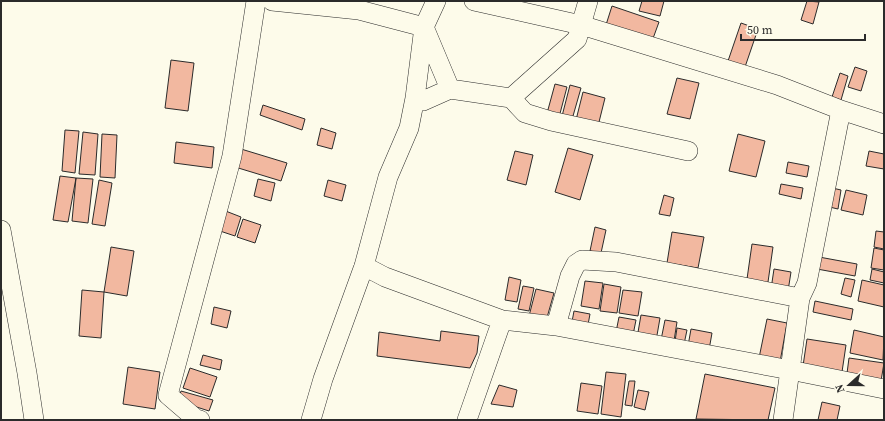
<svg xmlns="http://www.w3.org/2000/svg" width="885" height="421" font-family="'Source Serif 4',serif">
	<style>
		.building { fill: #f2b8a0; stroke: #2b2b2b }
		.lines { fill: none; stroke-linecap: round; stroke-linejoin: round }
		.minor-casing { stroke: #2b2b2b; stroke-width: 20 }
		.minor { stroke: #fdfbea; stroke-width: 19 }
	</style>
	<rect width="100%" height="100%" fill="#fdfbea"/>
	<path class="building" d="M642,1H664L660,16L639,11Z
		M807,1L819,2L813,24L801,20Z
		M612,6L659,22L651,44L605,28Z
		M741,23L758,29L745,67L728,61Z
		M171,60L194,63L188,111L165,108Z
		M855,67L867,71L861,91L848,87Z
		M840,73L848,76L841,100L832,97Z
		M677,78L699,83L690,119L667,114Z
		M555,84L567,87L558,121L546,117Z
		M570,85L581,88L571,123L561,120Z
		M583,92L605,98L597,130L575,124Z
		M263,105L305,119L302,130L260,115Z
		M321,128L336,133L332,149L317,145Z
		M65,130L79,131L75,173L62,171Z
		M83,132L98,134L95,175L79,174Z
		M102,134L117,135L115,178L100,177Z
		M738,134L765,141L756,177L729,171Z
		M176,142L214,147L212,168L174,163Z
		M568,148L593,155L580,200L555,192Z
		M241,149L287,163L281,181L235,167Z
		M515,151L533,155L526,185L507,180Z
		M869,151L884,154V169L866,166Z
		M788,162L809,166L807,177L786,173Z
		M60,176L76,178L68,222L53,220Z
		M76,178L93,179L88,223L72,221Z
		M258,179L275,183L271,201L254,196Z
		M99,180L112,183L105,226L92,224Z
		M328,180L346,185L342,201L324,196Z
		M781,184L803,188L801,199L779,194Z
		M828,187L841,190L838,209L825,206Z
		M846,190L867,195L863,215L841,210Z
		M664,195L674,198L670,216L659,214Z
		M223,210L241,217L235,236L217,230Z
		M243,219L261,225L255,243L237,237Z
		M595,227L606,230L601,253L590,251Z
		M876,231L884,232V249L874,247Z
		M672,232L704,237L698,268L667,263Z
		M752,244L773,247L767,289L746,286Z
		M111,247L134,251L127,296L104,292Z
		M874,248L884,250V270L871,268Z
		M819,257L857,264L855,276L817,269Z
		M774,269L791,272L788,291L771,289Z
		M872,269L884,272V283L870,280Z
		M509,277L521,280L517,302L505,300Z
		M845,278L855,280L851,297L841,294Z
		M862,280L884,285V307L858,301Z
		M585,281L603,283L599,309L581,306Z
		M604,284L621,287L617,313L600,311Z
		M523,286L534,288L529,311L518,309Z
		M536,289L554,293L546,321L529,316Z
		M82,290L104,292L101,338L79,336Z
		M623,290L642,292L638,316L619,313Z
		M815,301L853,309L851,320L813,312Z
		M214,307L231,311L227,328L211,324Z
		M574,311L590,314L587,330L571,327Z
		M641,315L660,318L656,341L637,338Z
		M619,317L636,320L633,335L616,332Z
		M767,319L787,323L780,362L759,358Z
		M665,320L677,322L673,347L660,345Z
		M677,328L687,330L683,349L674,348Z
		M691,329L712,333L709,350L688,346Z
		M854,330L884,337L883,360L850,353Z
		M441,331L479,336L477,353L470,368L377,356L379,332L440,341Z
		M807,339L846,345L842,372L803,366Z
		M203,355L222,360L220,370L200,365Z
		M849,358L884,363L880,387L846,381Z
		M128,367L160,372L155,409L123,404Z
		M190,368L217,377L210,397L183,388Z
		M606,372L626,374L621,417L601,414Z
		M705,374L775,388L768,420L696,419Z
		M629,381H635L632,406L625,405Z
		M581,383L602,386L598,414L577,411Z
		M499,385L517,390L513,407L491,404Z
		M638,390L649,392L645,410L634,407Z
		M181,391L213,400L209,411L178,401Z
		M822,402L840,406L837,420H818Z"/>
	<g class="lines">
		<defs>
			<path id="minor" d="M272,1L359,10L424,27L415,98
				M436,1L424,27L450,89L511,98L577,39L588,1
				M511,98L525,113L551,121L688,151
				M841,110L884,124
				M1,230L27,373L34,420
				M364,266L385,277L502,320L556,326L790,370L800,298L807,283L841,110L777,85L581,25L474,1
				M556,326L570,276L576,264L582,260L616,262L800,298
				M200,420L196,419L168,395L232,156L256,1
				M311,420L323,379L364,266L388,177L409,128L415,98L423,101L450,89
				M467,420L502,320
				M783,420L790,370L884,389"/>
		</defs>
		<use href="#minor" class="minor-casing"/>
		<use href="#minor" class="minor"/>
	</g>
	<rect width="885" height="421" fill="none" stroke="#2b2b2b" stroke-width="4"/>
	<g transform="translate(849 385) rotate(249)" stroke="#fdfbea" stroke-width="3" paint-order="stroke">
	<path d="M0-3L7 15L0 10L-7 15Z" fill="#2b2b2b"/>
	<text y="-6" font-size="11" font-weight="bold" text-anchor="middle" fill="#2b2b2b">N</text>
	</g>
	<path d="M741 34v6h124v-6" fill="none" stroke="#2b2b2b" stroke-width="2"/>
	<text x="747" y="34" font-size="12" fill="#2b2b2b" stroke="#fdfbea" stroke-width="3" paint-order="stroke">50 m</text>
</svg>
